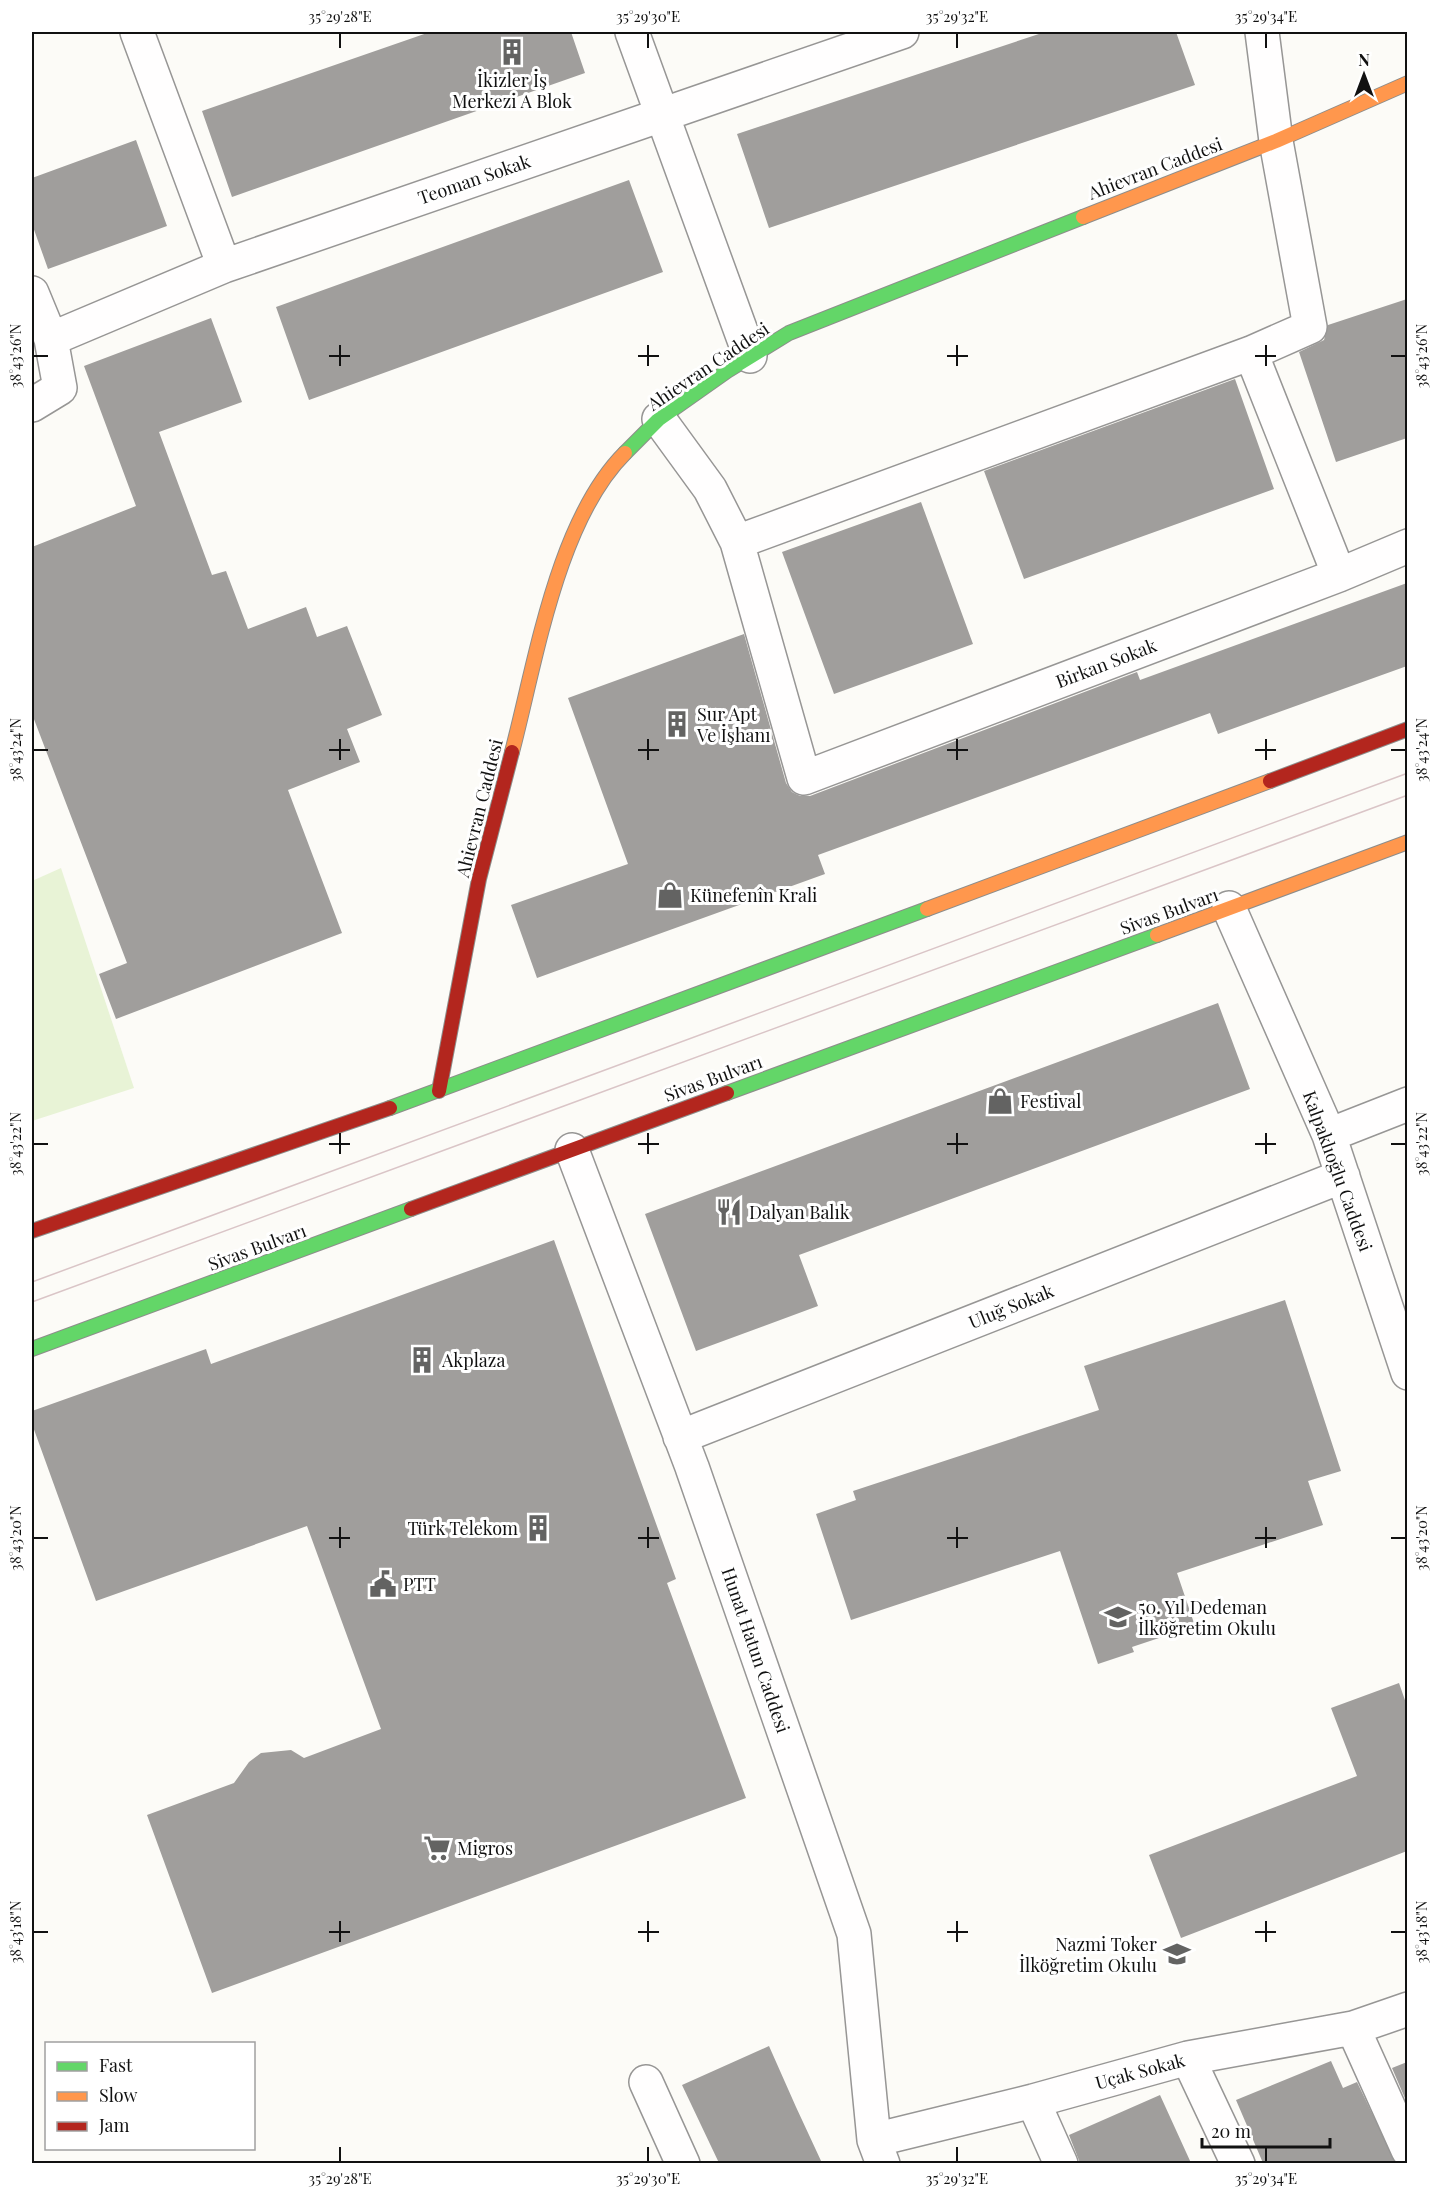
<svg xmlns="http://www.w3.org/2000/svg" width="1439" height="2195" font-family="'Playfair Display',serif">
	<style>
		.green { fill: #e8f3d6 }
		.building { fill: #a09e9c }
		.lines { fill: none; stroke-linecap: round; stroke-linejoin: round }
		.street-casing { stroke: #979695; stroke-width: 36 }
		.fast-casing { stroke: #8d8d8b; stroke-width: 16 }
		.slow-casing { stroke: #8d8d8b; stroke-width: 16 }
		.jam-casing { stroke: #8d8d8b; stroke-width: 16 }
		.street { stroke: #fffefe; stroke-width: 33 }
		.fast { stroke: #63d668; stroke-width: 14 }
		.slow { stroke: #ff974d; stroke-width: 14 }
		.jam { stroke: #b3261e; stroke-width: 14 }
		.tram { stroke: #dac5c7; stroke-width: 1.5 }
		.ticks { fill: none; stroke: #111; stroke-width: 2 }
		.labels { text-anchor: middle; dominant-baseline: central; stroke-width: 6; stroke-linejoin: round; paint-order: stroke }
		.poi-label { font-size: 18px; fill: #111; stroke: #fff; text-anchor: start }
		.street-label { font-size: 18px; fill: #111; stroke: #fff }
		.neatline { fill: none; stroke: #111; stroke-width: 2 }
		.ticks-label { font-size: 15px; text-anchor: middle; fill: #111 }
	</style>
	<rect width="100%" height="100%" fill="#fcfbf7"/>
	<path class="green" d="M61,868L134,1088L32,1121V881Z"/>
	<path class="building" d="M430,32H571L585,73L232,197L202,111Z
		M1045,32H1176L1195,85L769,228L737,134Z
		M136,140L167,226L48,269L32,224V178Z
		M629,180L663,272L309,400L276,307Z
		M1407,299V438L1336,462L1299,352L1324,340L1328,325Z
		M211,318L242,402L159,432L212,575L226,571L248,629L306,607L317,637L347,626L382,715L347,729L360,762L288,790L342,933L116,1019L99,974L127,963L32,714V547L136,506L84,366Z
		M1235,379L1274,489L1024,579L984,471Z
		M921,502L973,644L834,694L782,552Z
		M1407,583V666L1218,734L1210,713L818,855L825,874L537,978L511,905L628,864L568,698L744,634L786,783L792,792L800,796H810L1137,672L1140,680Z
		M1218,1003L1250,1089L799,1255L818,1306L696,1351L645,1214Z
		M554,1240L676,1579L667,1583L746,1798L212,1993L147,1815L234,1783L249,1762L261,1753L291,1750L304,1758L381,1729L307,1526L96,1601L32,1424V1411L206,1349L211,1364Z
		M1285,1300L1341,1471L1308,1481L1323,1525L1177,1573L1195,1626L1132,1647L1134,1652L1098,1664L1060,1551L851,1620L816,1514L856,1500L853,1491L1099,1410L1084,1366Z
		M1399,1683L1407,1706V1851L1181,1938L1149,1855L1357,1776L1331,1708Z
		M769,2046L796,2107L822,2163H719L682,2085Z
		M1331,2061L1343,2088L1357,2082L1396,2163H1263L1236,2100Z
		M1407,2062V2103L1392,2068Z
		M1160,2095L1191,2163H1080L1069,2135Z"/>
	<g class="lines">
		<defs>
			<path id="street" d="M137,32L224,266
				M632,32L750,356
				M32,293L51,339L60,388L32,405
				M51,339L224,266L902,32
				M1251,353L1339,575
				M659,419L710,489L737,542L804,778L1339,575L1408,546
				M737,542L1251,353L1310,327L1276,141L1262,32
				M1229,908L1329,1135L1408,1373
				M1329,1135L1408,1104
				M572,1150L692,1467L854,1934L874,2140L883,2164
				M680,1437L1343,1176
				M1353,2028L1408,2150
				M1188,2058L1238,2164
				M646,2082L683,2164
				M1033,2101L1061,2164
				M874,2140L1033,2101L1188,2058L1353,2028L1408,2009"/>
			<path id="fast" d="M625,453L659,419L727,371L789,333L1083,217
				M727,1093L1157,935
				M390,1108L927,909
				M32,1349L411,1209"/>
			<path id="slow" d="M1083,217L1276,141L1408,83
				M512,752C536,661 557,521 625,453
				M927,909L1270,781
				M1157,935L1408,842"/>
			<path id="jam" d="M1270,781L1408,729
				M439,1091L479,879L512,752
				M411,1209L727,1093
				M32,1231L390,1108"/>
		</defs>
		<use href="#street" class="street-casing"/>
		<use href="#fast" class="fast-casing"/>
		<use href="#slow" class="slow-casing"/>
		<use href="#jam" class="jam-casing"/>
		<use href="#street" class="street"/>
		<use href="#fast" class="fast"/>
		<use href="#slow" class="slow"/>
		<use href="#jam" class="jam"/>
		<path class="tram" d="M32,1282L1408,773
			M32,1302L1408,795"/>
	</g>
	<path class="ticks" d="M340,33V48M648,33V48M957,33V48M1266,33V48M340,345V366M648,345V366M957,345V366M1266,345V366M33,356H48M329,356H350M638,356H659M947,356H968M1255,356H1276M1391,356H1406M340,739V760M648,739V760M957,739V760M1266,739V760M33,750H48M329,750H350M638,750H659M947,750H968M1255,750H1276M1391,750H1406M340,1133V1154M648,1133V1154M957,1133V1154M1266,1133V1154M33,1144H48M329,1144H350M638,1144H659M947,1144H968M1255,1144H1276M1391,1144H1406M340,1527V1548M648,1527V1548M957,1527V1548M1266,1527V1548M33,1538H48M329,1538H350M638,1538H659M947,1538H968M1255,1538H1276M1391,1538H1406M340,1921V1942M648,1921V1942M957,1921V1942M1266,1921V1942M33,1932H48M329,1932H350M638,1932H659M947,1932H968M1255,1932H1276M1391,1932H1406M340,2147V2162M648,2147V2162M957,2147V2162M1266,2147V2162"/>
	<defs>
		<symbol id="building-bare" viewBox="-9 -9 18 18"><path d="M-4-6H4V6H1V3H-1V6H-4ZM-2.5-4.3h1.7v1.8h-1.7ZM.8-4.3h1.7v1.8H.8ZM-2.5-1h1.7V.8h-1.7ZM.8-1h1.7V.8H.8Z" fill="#636362" stroke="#fff" stroke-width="2.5" paint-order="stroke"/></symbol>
		<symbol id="shop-bare" viewBox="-9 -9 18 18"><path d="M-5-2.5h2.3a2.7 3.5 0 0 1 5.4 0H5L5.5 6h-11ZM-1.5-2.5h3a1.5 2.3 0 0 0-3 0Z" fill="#636362" stroke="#fff" stroke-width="2.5" paint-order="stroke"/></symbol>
		<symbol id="restaurant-bare" viewBox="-9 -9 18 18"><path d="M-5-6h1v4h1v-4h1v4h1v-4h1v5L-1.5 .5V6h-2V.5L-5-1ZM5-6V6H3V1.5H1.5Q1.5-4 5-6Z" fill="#636362" stroke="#fff" stroke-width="2.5" paint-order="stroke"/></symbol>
		<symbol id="civic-bare" viewBox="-9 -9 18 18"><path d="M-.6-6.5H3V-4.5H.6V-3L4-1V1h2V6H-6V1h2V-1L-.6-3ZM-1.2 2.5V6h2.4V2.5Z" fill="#636362" stroke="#fff" stroke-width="2.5" paint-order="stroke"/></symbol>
		<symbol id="school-bare" viewBox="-9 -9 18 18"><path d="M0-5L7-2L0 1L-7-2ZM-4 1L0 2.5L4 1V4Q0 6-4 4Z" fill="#636362" stroke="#fff" stroke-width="2.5" paint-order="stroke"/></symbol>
		<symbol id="supermarket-bare" viewBox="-9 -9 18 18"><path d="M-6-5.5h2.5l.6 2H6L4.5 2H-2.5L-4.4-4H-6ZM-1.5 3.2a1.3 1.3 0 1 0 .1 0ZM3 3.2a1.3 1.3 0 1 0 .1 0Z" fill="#636362" stroke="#fff" stroke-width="2.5" paint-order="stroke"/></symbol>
	</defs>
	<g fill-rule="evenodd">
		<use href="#building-bare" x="493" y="33" width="38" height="38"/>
		<use href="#building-bare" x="658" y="705" width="38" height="38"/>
		<use href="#shop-bare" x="651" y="876" width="38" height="38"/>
		<use href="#shop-bare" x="981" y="1082" width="38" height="38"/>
		<use href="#restaurant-bare" x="710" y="1193" width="38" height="38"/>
		<use href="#building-bare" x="403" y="1341" width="38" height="38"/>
		<use href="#building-bare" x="519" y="1509" width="38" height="38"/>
		<use href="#civic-bare" x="364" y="1565" width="38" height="38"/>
		<use href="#school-bare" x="1099" y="1598" width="38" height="38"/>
		<use href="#supermarket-bare" x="418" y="1829" width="38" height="38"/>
		<use href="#school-bare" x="1158" y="1935" width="38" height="38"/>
	</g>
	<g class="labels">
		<g class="poi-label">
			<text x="512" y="80" text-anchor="middle">İkizler İş<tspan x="512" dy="21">Merkezi A Blok</tspan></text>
			<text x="697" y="714">Sur Apt<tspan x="697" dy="21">Ve İşhanı</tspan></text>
			<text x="690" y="895">Künefenîn Krali</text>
			<text x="1020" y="1101">Festival</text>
			<text x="749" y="1212">Dalyan Balık</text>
			<text x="442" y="1360">Akplaza</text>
			<text x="518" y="1528" text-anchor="end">Türk Telekom</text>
			<text x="403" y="1584">PTT</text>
			<text x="1138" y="1607">50. Yıl Dedeman<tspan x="1138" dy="21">İlköğretim Okulu</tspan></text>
			<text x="457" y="1848">Migros</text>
			<text x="1157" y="1944" text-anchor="end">Nazmi Toker<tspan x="1157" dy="21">İlköğretim Okulu</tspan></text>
		</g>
		<g class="street-label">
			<text transform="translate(1155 168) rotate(-21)">Ahievran Caddesi</text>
			<text transform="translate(474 179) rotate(-19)">Teoman Sokak</text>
			<text transform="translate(708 366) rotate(-34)">Ahievran Caddesi</text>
			<text transform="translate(1106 663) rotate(-21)">Birkan Sokak</text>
			<text transform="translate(479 808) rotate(-76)">Ahievran Caddesi</text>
			<text transform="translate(1169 911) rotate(-20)">Sivas Bulvarı</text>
			<text transform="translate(713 1078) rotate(-20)">Sivas Bulvarı</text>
			<text transform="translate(1338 1171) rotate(70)">Kalpaklıoğlu Caddesi</text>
			<text transform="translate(257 1247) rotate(-20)">Sivas Bulvarı</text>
			<text transform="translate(1011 1306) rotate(-22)">Uluğ Sokak</text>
			<text transform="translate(756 1650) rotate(71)">Hunat Hatun Caddesi</text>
			<text transform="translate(1140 2071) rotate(-15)">Uçak Sokak</text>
		</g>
	</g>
	<rect width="1439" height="2195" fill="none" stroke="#ffffff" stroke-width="66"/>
	<rect x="45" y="2042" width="210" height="108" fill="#ffffff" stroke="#a0a0a0" stroke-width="1.5"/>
	<rect x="57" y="2062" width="30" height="9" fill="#63d668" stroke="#a0a0a0" stroke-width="1.5"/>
	<text x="99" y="2072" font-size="18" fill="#111111">Fast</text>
	<rect x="57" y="2092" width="30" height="9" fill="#ff974d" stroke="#a0a0a0" stroke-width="1.5"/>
	<text x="99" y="2102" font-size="18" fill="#111111">Slow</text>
	<rect x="57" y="2122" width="30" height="9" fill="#b3261e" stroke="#a0a0a0" stroke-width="1.5"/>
	<text x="99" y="2132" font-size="18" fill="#111111">Jam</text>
	<g transform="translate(1364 75)" stroke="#ffffff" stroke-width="4.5" paint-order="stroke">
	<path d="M0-4.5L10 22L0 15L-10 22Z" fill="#111111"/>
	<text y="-9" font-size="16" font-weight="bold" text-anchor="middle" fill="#111111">N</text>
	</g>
	<path d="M1202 2138v9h128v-9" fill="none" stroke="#111111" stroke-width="3"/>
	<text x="1211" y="2138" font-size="18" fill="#111111" stroke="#ffffff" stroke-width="4.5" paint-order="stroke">20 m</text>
	<rect x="33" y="33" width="1373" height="2129" class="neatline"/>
	<g class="ticks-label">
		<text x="340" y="22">35°29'28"E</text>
		<text x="648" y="22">35°29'30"E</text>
		<text x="957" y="22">35°29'32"E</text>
		<text x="1266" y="22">35°29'34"E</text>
		<text transform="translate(16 356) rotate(-90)" y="5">38°43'26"N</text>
		<text transform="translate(1422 356) rotate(-90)" y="5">38°43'26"N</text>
		<text transform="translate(16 750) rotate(-90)" y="5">38°43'24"N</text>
		<text transform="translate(1422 750) rotate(-90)" y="5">38°43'24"N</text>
		<text transform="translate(16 1144) rotate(-90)" y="5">38°43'22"N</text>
		<text transform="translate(1422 1144) rotate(-90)" y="5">38°43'22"N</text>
		<text transform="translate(16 1538) rotate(-90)" y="5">38°43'20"N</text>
		<text transform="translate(1422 1538) rotate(-90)" y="5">38°43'20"N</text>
		<text transform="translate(16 1932) rotate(-90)" y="5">38°43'18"N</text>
		<text transform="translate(1422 1932) rotate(-90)" y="5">38°43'18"N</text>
		<text x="340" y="2184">35°29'28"E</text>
		<text x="648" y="2184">35°29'30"E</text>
		<text x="957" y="2184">35°29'32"E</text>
		<text x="1266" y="2184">35°29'34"E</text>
	</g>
</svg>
